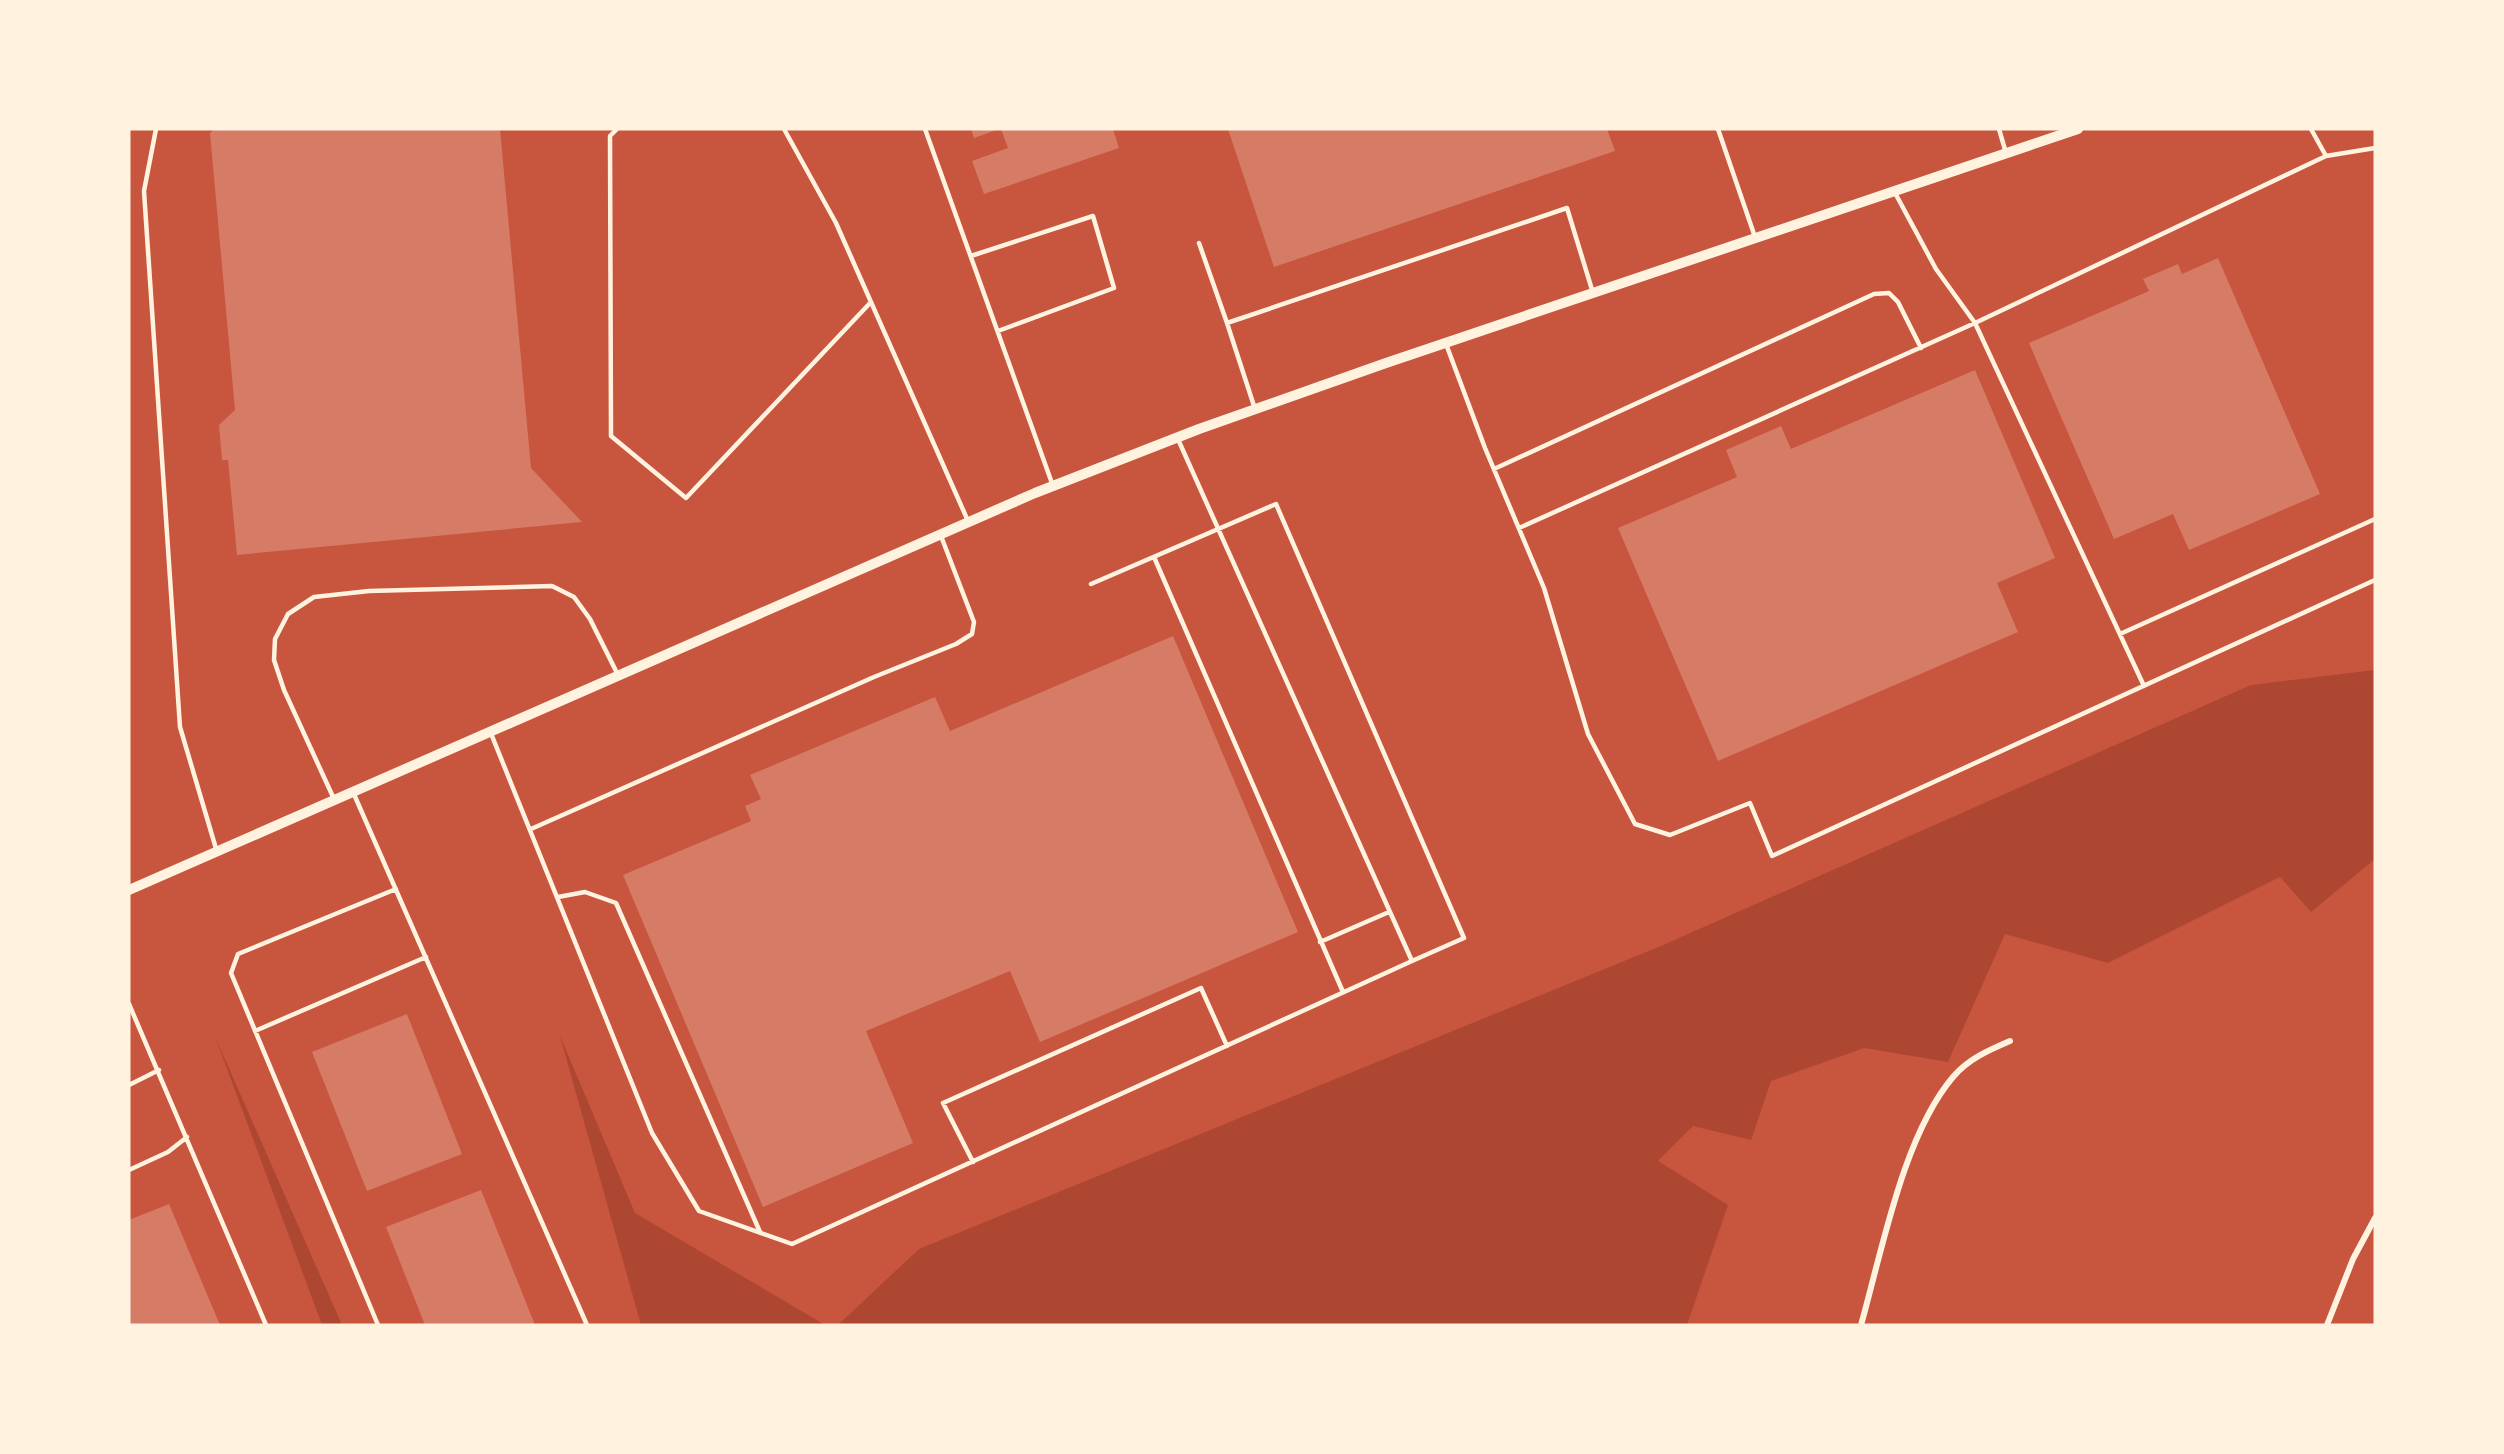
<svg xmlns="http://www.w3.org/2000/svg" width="2504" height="1454" font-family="'Asap Condensed',sans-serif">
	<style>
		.green { fill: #ae4732 }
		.building { fill: #d67c66 }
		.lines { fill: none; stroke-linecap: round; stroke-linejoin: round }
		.service { stroke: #fff3e0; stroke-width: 4.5 }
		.minor { stroke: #fff3e0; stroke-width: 6 }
		.tertiary { stroke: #fff3e0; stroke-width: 10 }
	</style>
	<rect width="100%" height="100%" fill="#c8553d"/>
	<path class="green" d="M2375,670V859L2311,912L2280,877L2108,963L2005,934L1948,1062L1864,1048L1771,1081L1751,1140L1693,1126L1658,1161L1728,1205L1687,1325H838L919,1249L1661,946L2251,685Z
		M560,1036L635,1213L825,1325H641Z
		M216,1039L342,1325H322Z"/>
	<path class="building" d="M214,129H500L531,468L582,522L237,555L228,460H222L219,425L235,410L210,133Z
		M971,129H999L974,138Z
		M1001,129H1113L1119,148L984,194L972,161L1008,148Z
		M1228,129H1607L1615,151L1274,267Z
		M2218,258L2320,494L2189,550L2173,514L2114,539L2029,343L2149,291L2143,279L2178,264L2182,274Z
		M1975,370L2055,558L1997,583L2018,632L1718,761L1618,528L1737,477L1726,450L1781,426L1791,449Z
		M1173,636L1298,932L1040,1042L1010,971L866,1031L913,1143L763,1207L623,875L751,821L745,806L761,799L750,775L935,697L950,731Z
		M407,1014L462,1154L367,1191L312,1052Z
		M481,1190L535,1325H425L386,1227Z
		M169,1204L220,1325H129V1220Z"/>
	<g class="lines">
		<path class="service" d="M156,129L144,191L180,727L217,852
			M617,129L610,136L611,436L686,498L871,302
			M784,129L836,223L968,521
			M925,129L1053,486
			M1718,129L1755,237
			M1999,129L2006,153
			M2311,129L2326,156L2375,148
			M1894,191L1936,269L1975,323L2144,686
			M1199,243L1227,323
			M971,256L1093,216L1114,288L998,331
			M1446,344L1485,448L1544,588L1588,734L1635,824L1670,835L1750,803L1772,856L2375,580
			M1255,409L1227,323L1567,208L1593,293
			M1494,469L1874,294L1889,293L1898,302L1921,348
			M1519,528L1975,323L2326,156
			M1154,557L1343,992
			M1091,584L1276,504L1464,938L1412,961
			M2120,634L2375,519
			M490,731L652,1133L699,1211L792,1244L1412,961L1177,437
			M353,792L587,1325
			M334,799L284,690L274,660L275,639L288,614L314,597L369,591L552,586L574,597L590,619L618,675
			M531,829L874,677L956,644L972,634L974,622L941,536
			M558,897L585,892L616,903L760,1232
			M1320,942L1389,912
			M129,1004L266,1325
			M255,1031L426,957
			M129,1085L159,1070
			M973,1162L943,1103L1201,988L1227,1046
			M129,1170L168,1152L187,1137
			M378,1325L231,973L238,954L396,889"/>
		<path class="minor" d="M1861,1325C1882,1251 1903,1136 1953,1077C1968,1059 1989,1050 2010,1041
			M2327,1325L2353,1259L2375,1218"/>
		<path class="tertiary" d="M129,890L1035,493L1199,429L1386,363L2078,129"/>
	</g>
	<rect width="2504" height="1454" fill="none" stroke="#fff3e0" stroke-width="261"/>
</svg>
